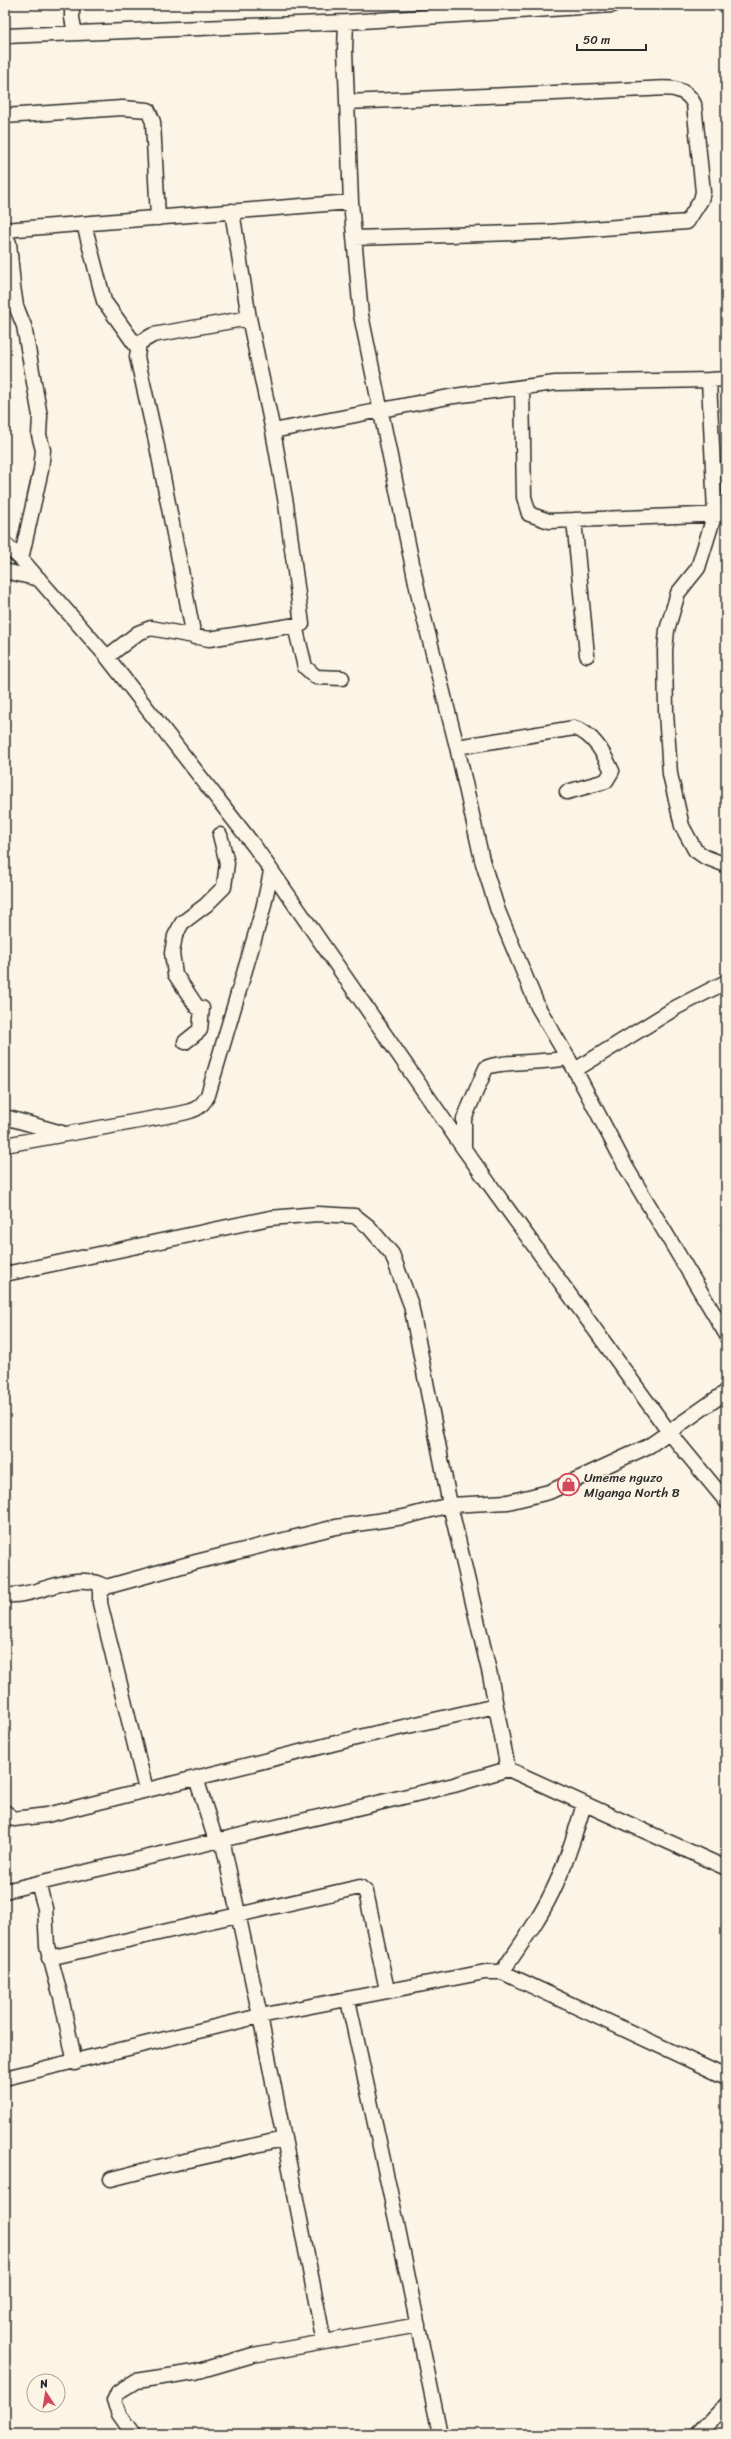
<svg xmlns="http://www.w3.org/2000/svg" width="731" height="2439" font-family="Sriracha,sans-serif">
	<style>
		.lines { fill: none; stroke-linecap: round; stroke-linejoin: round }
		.minor-casing { stroke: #2b2b2b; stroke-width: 17 }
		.minor { stroke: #fcf5e5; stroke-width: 14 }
		.labels { text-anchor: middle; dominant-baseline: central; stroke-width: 3; stroke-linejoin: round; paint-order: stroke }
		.poi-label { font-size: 13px; fill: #2b2b2b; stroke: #fcf5e5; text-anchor: start }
	</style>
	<rect width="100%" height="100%" fill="#fcf5e5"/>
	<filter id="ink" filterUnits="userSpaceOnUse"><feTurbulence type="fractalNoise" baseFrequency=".025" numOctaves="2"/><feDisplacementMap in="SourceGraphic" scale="8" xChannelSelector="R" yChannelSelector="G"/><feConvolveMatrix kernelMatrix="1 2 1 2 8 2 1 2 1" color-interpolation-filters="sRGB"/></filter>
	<g filter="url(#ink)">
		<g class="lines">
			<defs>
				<path id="minor" d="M72,5V18L75,33
					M346,22L345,50L351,202L361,315L420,602L457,747L482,860L498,911L538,1007L575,1070L626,1167L726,1334
					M5,36L346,22L613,5
					M347,102L647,89C665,88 685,85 694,104L703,192L701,200L687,222L548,232L354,238
					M5,116L122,108L148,110L153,122L158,218
					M84,224L104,301L137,347
					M5,230L351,202
					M5,237L9,243L13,286L16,306L24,326L40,416L39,435L43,450L41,470L21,559
					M709,380L726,379
					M522,388L524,497L529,514L549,521L726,514
					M273,431L454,396L555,383L709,380L715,513L698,568L678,593L667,630L665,651L666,712L670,774L682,826L695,850L705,857L726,865
					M574,520L587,655
					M5,544L23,561L107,657L255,847L464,1149L669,1432L726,1501
					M5,571L39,579
					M295,626L305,667L316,677L342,678
					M194,637L156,441L137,357L139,343L153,335L249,318
					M107,657L138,633L151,628L209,639L302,624L286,504L273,431L249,318L232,211
					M457,747L574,728C593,733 604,754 612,771L606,781L567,792
					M185,1042L200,1030L202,1008L197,1007L175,974L172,953L175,936L182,923L206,905L224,887L227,863L220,835
					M575,1070L677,1007L726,982
					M5,1117L62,1133
					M5,1145L178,1114C193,1111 201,1109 208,1095L263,909L271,872
					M464,1149V1119L486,1068C496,1061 548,1063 567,1058
					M5,1274L270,1218L318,1214L355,1216L369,1227L392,1254L411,1305L450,1505L490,1675L508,1769L454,1785L5,1891
					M5,1595C40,1598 73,1568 106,1587
					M508,1769L726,1868
					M196,1778L216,1841
					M146,1790L100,1603V1593L106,1587L196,1562L336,1527L404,1517L450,1505L508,1502L549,1492L649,1446L726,1392
					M5,1812L14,1819L47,1815L368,1735L496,1706
					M222,1839L260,2016L324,2342
					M38,1883L45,1908L47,1946L61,1997L75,2063
					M49,1958L360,1887L366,1892L387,1990
					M502,1972C521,1944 542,1916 556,1884C568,1858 576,1831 584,1804
					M348,2000L397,2224L440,2434
					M5,2078L260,2016L485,1972H502L726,2077
					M111,2179L158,2167L283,2139
					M133,2434L119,2414L114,2401L118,2392L136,2381L195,2372L253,2355L418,2325
					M698,2434L726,2405"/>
			</defs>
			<use href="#minor" class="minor-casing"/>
			<use href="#minor" class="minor"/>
		</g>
	</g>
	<defs>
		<symbol id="shop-ring" viewBox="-11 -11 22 22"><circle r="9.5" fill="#fcf5e5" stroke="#d1495b" stroke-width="1.5"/><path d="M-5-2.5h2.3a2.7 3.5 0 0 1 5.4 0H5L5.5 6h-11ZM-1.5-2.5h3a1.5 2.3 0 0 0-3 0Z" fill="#d1495b"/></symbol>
	</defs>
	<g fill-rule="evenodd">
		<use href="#shop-ring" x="556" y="1472" width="25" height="25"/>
	</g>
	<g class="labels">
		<g class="poi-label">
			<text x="584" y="1477">Umeme nguzo<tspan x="584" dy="15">Miganga North B</tspan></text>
		</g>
	</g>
	<rect width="731" height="2439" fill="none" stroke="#fcf5e5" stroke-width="20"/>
	<rect x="10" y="10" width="711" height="2419" fill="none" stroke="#2b2b2b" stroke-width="1.5" filter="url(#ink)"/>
	<g transform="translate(46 2393) rotate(348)"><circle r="19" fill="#fcf5e5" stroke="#a8a49b"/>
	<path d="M0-3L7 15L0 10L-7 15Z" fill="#d1495b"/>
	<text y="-6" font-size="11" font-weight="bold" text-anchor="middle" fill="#2b2b2b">N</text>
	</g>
	<path d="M577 44v6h69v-6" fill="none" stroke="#2b2b2b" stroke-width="2"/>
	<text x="583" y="44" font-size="12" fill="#2b2b2b" stroke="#fcf5e5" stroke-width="3" paint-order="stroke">50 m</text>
</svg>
